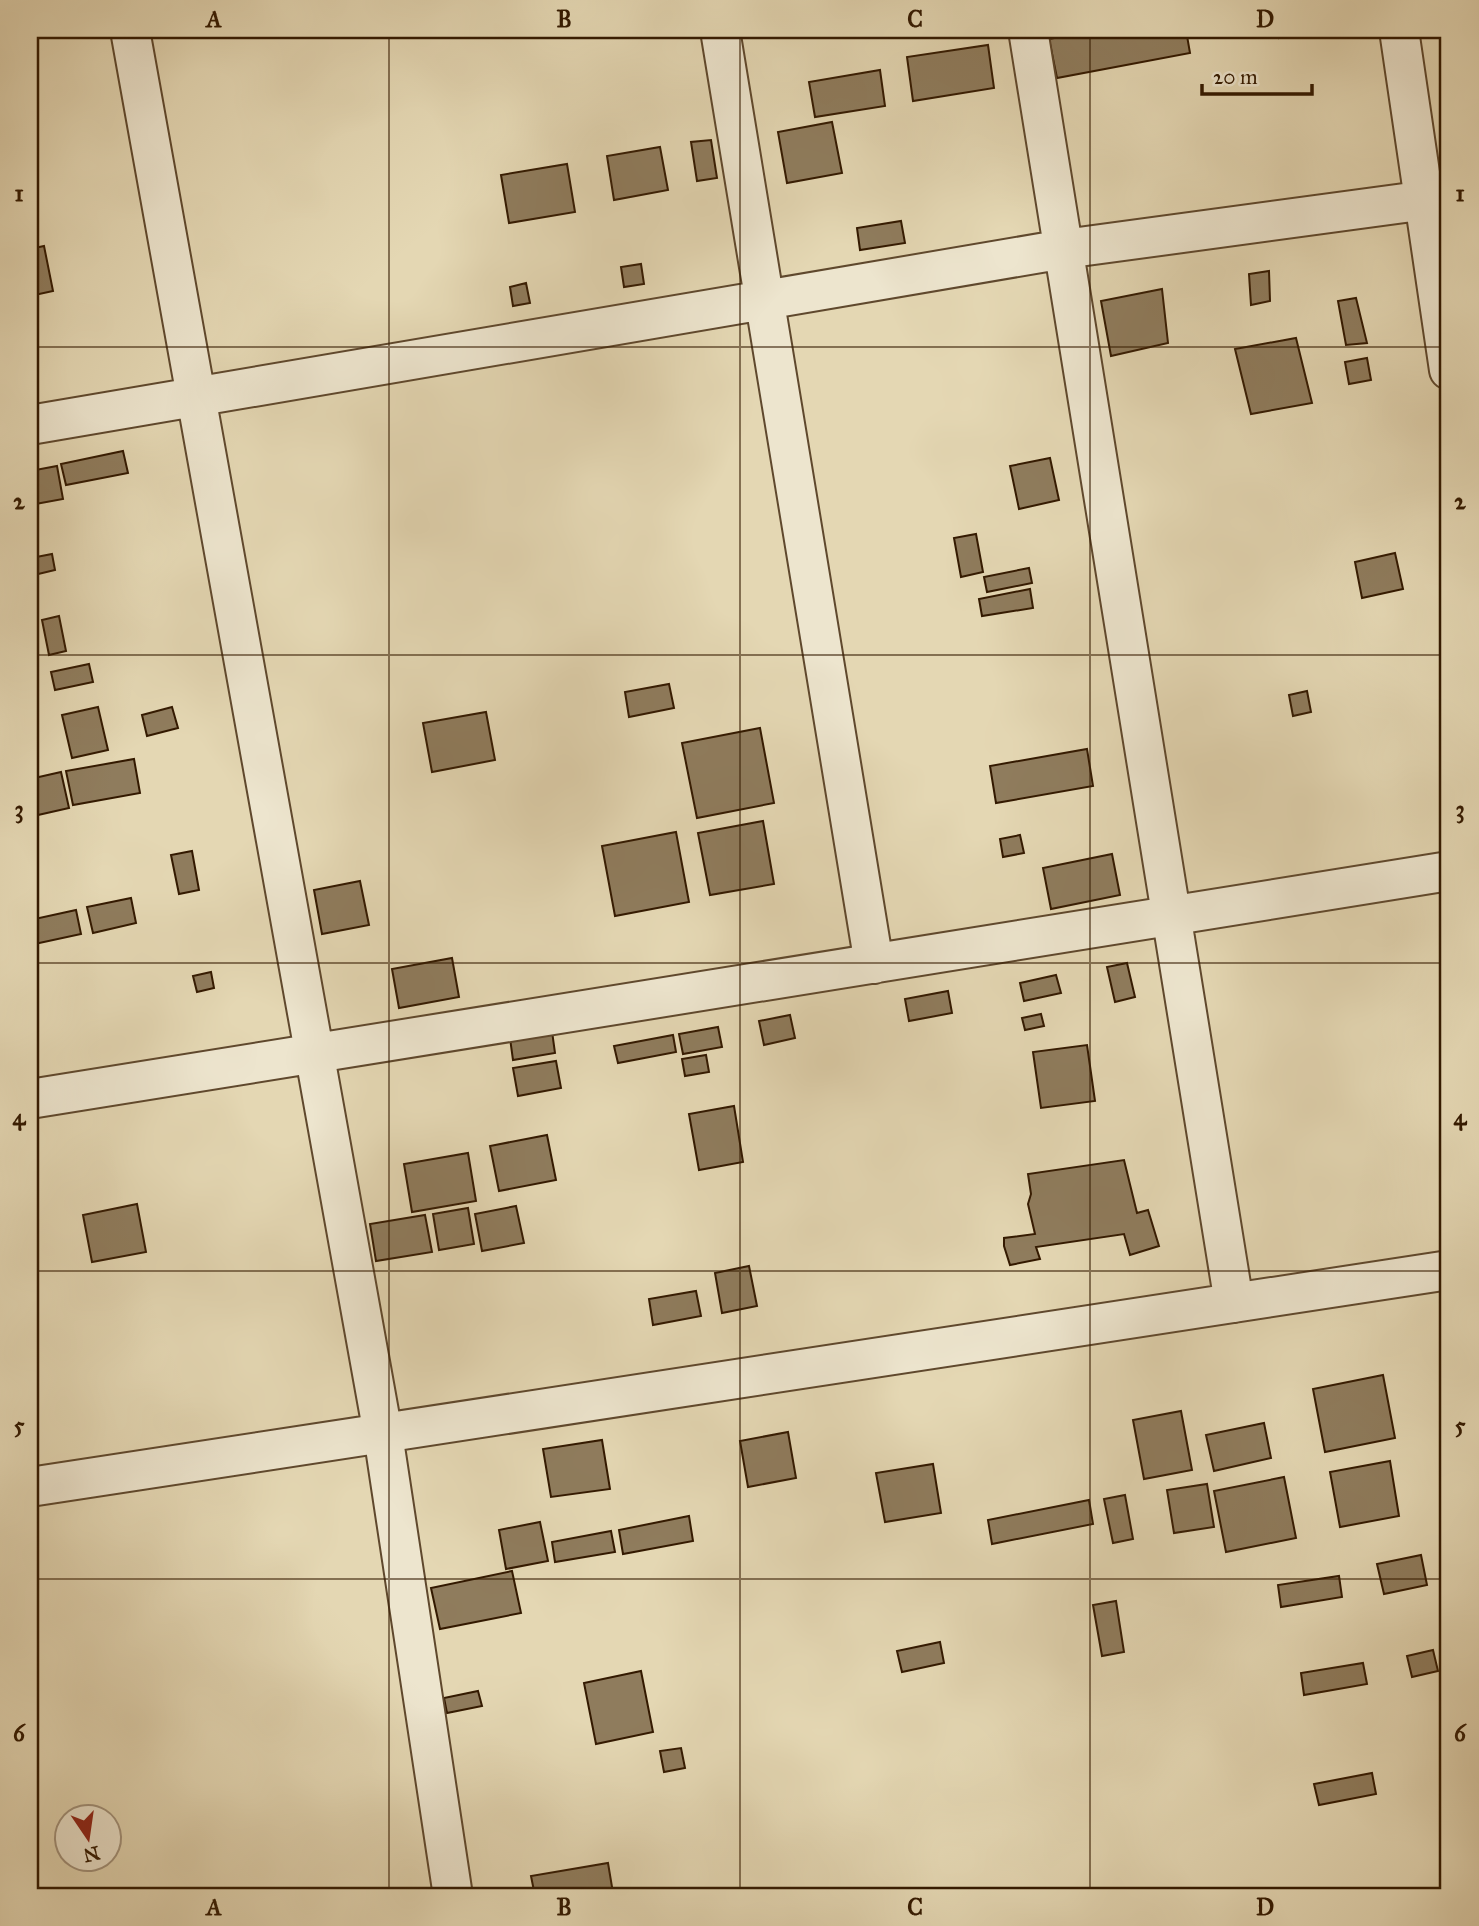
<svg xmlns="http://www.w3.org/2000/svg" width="1479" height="1926" font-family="'IM FELL Great Primer',serif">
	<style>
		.building { fill: #8f7c5d; stroke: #331900; stroke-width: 2 }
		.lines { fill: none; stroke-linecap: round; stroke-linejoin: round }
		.minor-casing { stroke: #5f482d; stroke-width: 42 }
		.minor { stroke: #ede5ce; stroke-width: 38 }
		.grid { fill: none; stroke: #331900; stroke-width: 2; stroke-opacity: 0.55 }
		.neatline { fill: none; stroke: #331900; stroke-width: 2.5 }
		.grid-label { font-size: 23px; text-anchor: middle; font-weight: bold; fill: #331900 }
	</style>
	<rect width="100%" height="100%" fill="#e4d7b3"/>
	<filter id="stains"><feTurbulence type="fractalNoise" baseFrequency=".00286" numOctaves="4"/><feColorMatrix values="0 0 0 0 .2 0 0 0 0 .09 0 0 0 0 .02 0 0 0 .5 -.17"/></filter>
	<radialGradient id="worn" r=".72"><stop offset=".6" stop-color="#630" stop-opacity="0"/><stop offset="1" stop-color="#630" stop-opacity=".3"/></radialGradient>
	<path class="building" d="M579,30H612L581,36Z
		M1097,30H1186L1190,53L1057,78L1049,39Z
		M1277,30H1314V31L1279,38Z
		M988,45L994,88L913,101L907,57Z
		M880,70L885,106L815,117L809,82Z
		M832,122L842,173L787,183L778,132Z
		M711,140L717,178L697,181L691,142Z
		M660,147L668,190L614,200L607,156Z
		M567,164L575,212L509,223L501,175Z
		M901,221L905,243L860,250L857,228Z
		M44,246L53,291L30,296V249Z
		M641,264L644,284L624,287L621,267Z
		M1269,271L1270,301L1251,305L1249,274Z
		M526,283L530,303L513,306L510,287Z
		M1162,289L1168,343L1111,356L1101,301Z
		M1356,298L1367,343L1346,345L1338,301Z
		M1296,338L1312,403L1251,414L1235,349Z
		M1367,358L1371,380L1349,384L1345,362Z
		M123,451L128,473L66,485L61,464Z
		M1050,458L1059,500L1019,509L1010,466Z
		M57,466L63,499L30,505V471Z
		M976,534L983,572L961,577L954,538Z
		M1395,553L1403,589L1362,598L1355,562Z
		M52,554L55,570L34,575L31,558Z
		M1029,568L1032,583L987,592L984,577Z
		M1030,589L1033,608L982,616L979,599Z
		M59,616L66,651L49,655L42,620Z
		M89,664L93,682L55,690L51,672Z
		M669,684L674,708L629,717L625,692Z
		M1307,691L1311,712L1293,716L1289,695Z
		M98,707L108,750L72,758L62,715Z
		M172,707L178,728L147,736L142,715Z
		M486,712L495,760L432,772L423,723Z
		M760,728L774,803L697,818L682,743Z
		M1087,749L1093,786L996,803L990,766Z
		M134,759L140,793L73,805L66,771Z
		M61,772L69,808L38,815L30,779Z
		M763,821L774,884L710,895L698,833Z
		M676,832L689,902L615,916L602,846Z
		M1020,835L1024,853L1003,857L1000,839Z
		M192,851L199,890L179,894L171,855Z
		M1112,854L1120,895L1051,909L1043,868Z
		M360,881L369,925L322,934L314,890Z
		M131,898L136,923L93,933L87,907Z
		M76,910L81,934L30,945V920Z
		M452,958L459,997L399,1008L392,969Z
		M1127,963L1135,997L1115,1002L1107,967Z
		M211,972L214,988L197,992L193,976Z
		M1056,975L1061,993L1024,1001L1020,983Z
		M948,991L952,1013L909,1021L905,999Z
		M1041,1014L1044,1026L1025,1030L1022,1018Z
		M790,1015L795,1038L764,1045L759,1021Z
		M551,1024L555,1053L513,1060L509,1031Z
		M718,1027L722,1047L683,1054L679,1034Z
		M673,1035L676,1052L618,1063L614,1046Z
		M1087,1045L1095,1101L1041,1108L1033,1052Z
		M706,1055L709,1072L685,1076L682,1059Z
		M556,1061L561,1088L518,1096L513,1068Z
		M734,1106L743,1162L699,1170L689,1114Z
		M547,1135L556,1180L499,1191L490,1146Z
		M468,1153L476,1201L412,1212L404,1164Z
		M1124,1160L1137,1213L1148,1210L1159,1246L1130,1255L1124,1234L1036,1247L1040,1259L1010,1265L1004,1246V1238L1035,1234L1028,1204L1031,1194L1028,1174Z
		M137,1204L146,1252L92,1262L83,1215Z
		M516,1206L524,1243L482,1251L475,1214Z
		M468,1208L474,1244L439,1250L433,1214Z
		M425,1215L432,1252L376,1261L370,1224Z
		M749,1266L757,1306L722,1313L715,1273Z
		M696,1291L701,1316L653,1325L649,1299Z
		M1383,1375L1395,1438L1325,1452L1313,1389Z
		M1181,1411L1192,1470L1144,1479L1133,1420Z
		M1264,1423L1271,1458L1214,1471L1206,1435Z
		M788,1432L796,1478L748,1487L740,1441Z
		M602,1440L610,1489L551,1497L543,1449Z
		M1390,1461L1399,1516L1340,1527L1330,1472Z
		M933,1464L941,1513L885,1522L876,1473Z
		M1284,1477L1296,1538L1226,1552L1214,1491Z
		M1207,1484L1214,1527L1174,1533L1167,1490Z
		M1125,1495L1133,1539L1113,1543L1104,1499Z
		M1089,1500L1093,1524L992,1544L988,1520Z
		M689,1516L693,1541L623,1554L619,1530Z
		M540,1522L548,1561L506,1569L499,1530Z
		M611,1531L615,1552L555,1562L552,1542Z
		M1421,1555L1427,1585L1384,1594L1377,1564Z
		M512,1571L521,1613L440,1629L431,1588Z
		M1339,1576L1342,1597L1281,1607L1278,1585Z
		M1116,1601L1124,1652L1102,1656L1093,1605Z
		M940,1642L944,1663L902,1672L897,1651Z
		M1433,1650L1438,1671L1412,1677L1407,1656Z
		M1363,1663L1367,1684L1304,1695L1301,1673Z
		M641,1671L653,1732L596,1744L584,1683Z
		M478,1691L482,1706L447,1713L444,1698Z
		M681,1748L685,1768L664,1772L660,1751Z
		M1372,1773L1376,1794L1319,1805L1314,1784Z
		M608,1863L613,1893L596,1896H535L531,1876Z"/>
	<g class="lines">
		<defs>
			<path id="minor" d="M130,30L383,1434L453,1896
				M720,30L874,964
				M1028,30L1234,1303
				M1399,30L1449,370
				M30,425L1064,249L1449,197
				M30,1099L1449,871
				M30,1487L1449,1270"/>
		</defs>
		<use href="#minor" class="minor-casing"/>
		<use href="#minor" class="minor"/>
	</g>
	<path class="grid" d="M389,30V1896M740,30V1896M1090,30V1896M30,347H1449M30,655H1449M30,963H1449M30,1271H1449M30,1579H1449"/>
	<rect width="1479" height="1926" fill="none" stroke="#e4d7b3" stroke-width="77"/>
	<g transform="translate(88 1838) rotate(167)"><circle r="33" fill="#ede5ce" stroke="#a3937c" stroke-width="2"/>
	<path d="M0-5L12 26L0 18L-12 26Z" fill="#8f2418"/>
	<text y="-10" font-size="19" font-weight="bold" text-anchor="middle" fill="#331900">N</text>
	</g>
	<path d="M1202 84v10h110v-10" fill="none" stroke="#331900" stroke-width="3.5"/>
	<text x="1213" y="84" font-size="21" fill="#331900" stroke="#ede5ce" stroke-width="5" paint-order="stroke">20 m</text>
	<rect x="38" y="38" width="1402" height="1850" class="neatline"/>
	<g class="grid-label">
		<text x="214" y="27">A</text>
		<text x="564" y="27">B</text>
		<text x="915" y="27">C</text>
		<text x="1265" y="27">D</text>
		<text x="19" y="201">1</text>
		<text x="1460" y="201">1</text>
		<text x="19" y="509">2</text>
		<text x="1460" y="509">2</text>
		<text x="19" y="817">3</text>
		<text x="1460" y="817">3</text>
		<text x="19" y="1125">4</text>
		<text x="1460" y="1125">4</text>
		<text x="19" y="1433">5</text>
		<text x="1460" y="1433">5</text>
		<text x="19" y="1741">6</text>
		<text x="1460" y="1741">6</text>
		<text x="214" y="1915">A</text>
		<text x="564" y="1915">B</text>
		<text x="915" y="1915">C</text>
		<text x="1265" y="1915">D</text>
	</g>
	<rect width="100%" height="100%" filter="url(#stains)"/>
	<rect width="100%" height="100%" fill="url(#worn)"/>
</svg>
